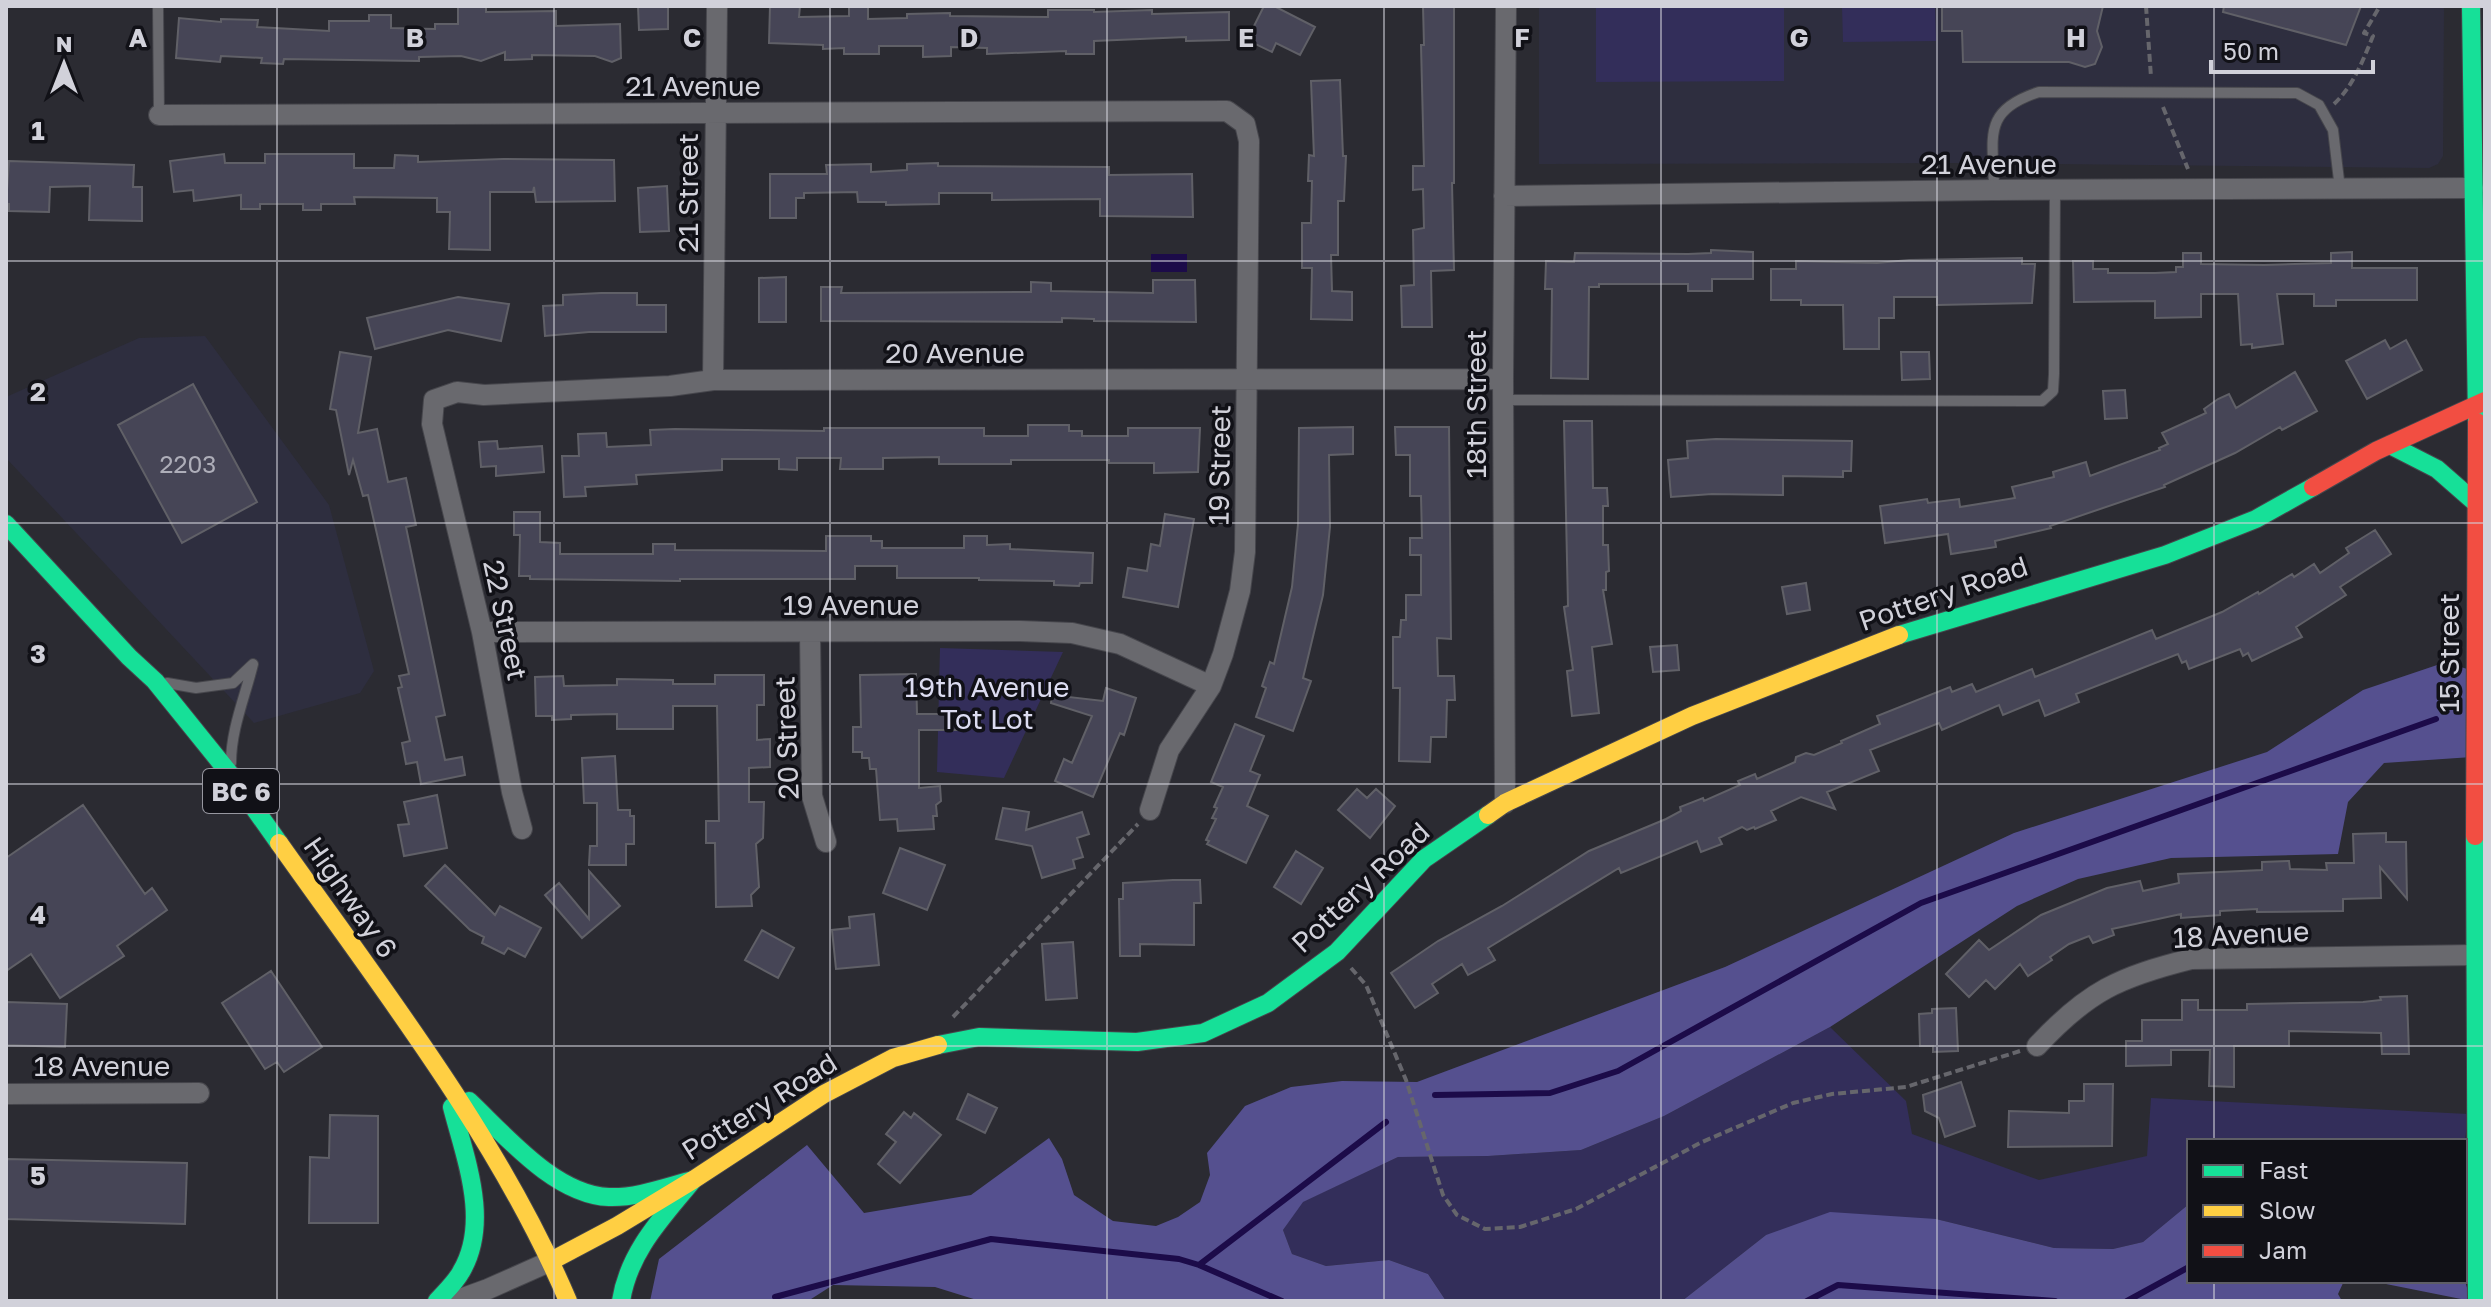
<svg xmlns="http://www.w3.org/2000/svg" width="2491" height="1307" font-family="'Golos Text',sans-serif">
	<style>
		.built { fill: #2e2e3f }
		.green { fill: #332e5a }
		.forest { fill: #55508f }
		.water { fill: #1c0b49 }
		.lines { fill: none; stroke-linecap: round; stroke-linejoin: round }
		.stream { stroke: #1c0b49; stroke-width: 6 }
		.building { fill: #464556; stroke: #606067; stroke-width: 2 }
		.lane-casing { stroke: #46464c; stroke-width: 12 }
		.street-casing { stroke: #46464c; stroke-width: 22 }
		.fast-casing { stroke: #46464c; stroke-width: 20 }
		.slow-casing { stroke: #46464c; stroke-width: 20 }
		.jam-casing { stroke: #46464c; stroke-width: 20 }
		.path { stroke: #66666c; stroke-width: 4; stroke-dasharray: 8 4; stroke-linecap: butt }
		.lane { stroke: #69696e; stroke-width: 10 }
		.street { stroke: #69696e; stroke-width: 20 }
		.fast { stroke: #16e098; stroke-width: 18 }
		.slow { stroke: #ffcf43; stroke-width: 18 }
		.jam { stroke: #f24e42; stroke-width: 18 }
		.grid { fill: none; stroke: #d1d1da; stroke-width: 2; stroke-opacity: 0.55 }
		.labels { text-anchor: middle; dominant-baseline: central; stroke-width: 7; stroke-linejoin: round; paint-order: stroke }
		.number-label { font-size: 24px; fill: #aeaeb9 }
		.shield { fill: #111117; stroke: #9797a0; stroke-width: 2 }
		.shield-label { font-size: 26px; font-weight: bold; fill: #d1d1da }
		.street-label { font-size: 28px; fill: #d1d1da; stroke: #111117 }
		.park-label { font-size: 28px; fill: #dcdcf1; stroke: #111117 }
		.grid-label { font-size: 26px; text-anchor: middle; font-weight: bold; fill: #d1d1da; stroke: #111117; stroke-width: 7; stroke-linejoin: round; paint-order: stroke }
	</style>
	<rect width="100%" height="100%" fill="#2b2b32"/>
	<path class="built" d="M1539,6H2444L2443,156L2438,164L2429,168L1971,163L1539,164Z
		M205,336L329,505L374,671L360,693L254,723L6,458V397L139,338Z"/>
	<path class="green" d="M1596,6H1784V81L1596,82Z
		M1842,6H1935L1936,41L1843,42Z
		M940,648L1063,652L1004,778L937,772Z
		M1830,1027L1906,1101L1912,1134L2039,1180L2147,1156L2151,1098L2468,1114L2465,1141H2189V1204L2143,1242L2113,1249L2054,1248L1936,1219L1766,1235L1682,1301H1446L1428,1274L1389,1260L1326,1266L1292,1254L1283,1230L1302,1202L1398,1157L1488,1156L1581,1150L1664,1116Z"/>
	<path class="forest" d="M2446,662L2485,675L2472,757L2384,763L2348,802L2338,854L2171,858L2078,879L2017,906L1830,1027L1664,1116L1581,1150L1488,1156L1398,1157L1303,1202L1283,1230L1292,1254L1326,1266L1389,1260L1428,1274L1446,1301H980L935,1287L833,1285L808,1301H650L659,1259L807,1145L864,1213L971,1195L1049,1138L1062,1159L1074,1195L1113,1221L1156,1226L1178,1217L1200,1202L1210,1175L1207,1153L1245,1106L1291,1087L1342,1081L1417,1082L1725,967L2014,833L2267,752L2363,690Z
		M2189,1204V1281H2344L2338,1294L2342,1301H1682L1766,1235L1830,1212L1936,1219L2054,1248L2113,1249L2143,1242Z
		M2371,1281H2465L2471,1301Z"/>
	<path class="water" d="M1151,254H1187V272H1151Z"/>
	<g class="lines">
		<path class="stream" d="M1435,1095L1550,1093L1618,1071L1921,903L2436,719
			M1199,1265L1386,1122
			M775,1297L991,1239L1179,1259L1199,1265L1282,1301
			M1807,1301L1838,1285L2055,1301
			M2127,1301L2189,1267"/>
	</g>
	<path class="building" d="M458,6H486V12L556,11V26L620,24L621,58L612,62L595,56L532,55V59L505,60V52L481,61L461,56L419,57V61L284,59L283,64L261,63L262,58L221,56L220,62L176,58L179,18L221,22V19L258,20L257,27L329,31V21H369V15H391V28L435,29V24H458Z
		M638,6H668V29L639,30Z
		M770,6H800L799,17L849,16V6H868V19L907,18V14L950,13V16L1048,17V10H1094V12L1152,10V14L1229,12V40L1186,41V37L1094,41V54H1066V51L987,54V48L951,47V56L923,57V46H879V54H844V48L823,49V45L769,43Z
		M1264,6H1274L1315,27L1300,55L1276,43L1272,52L1247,40Z
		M1423,6H1454V183H1452L1454,270L1431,271L1432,327H1402L1401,286L1414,285L1413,230L1424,228L1423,189L1413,190V166H1424L1421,45H1424Z
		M1942,6H2103L2097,31L2102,47L2095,64L2085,67L2069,62H1963L1962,31H1942Z
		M2224,6H2361L2346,45L2223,12Z
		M1340,80L1343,156H1346L1344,201H1338V255H1331L1332,291L1352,292V320L1311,319L1312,268H1302V223H1311L1312,181H1308L1309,155L1314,156L1311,81Z
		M224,154L225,163H265V154H354V168H394L395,155L418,156V162L503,159L614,160L615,201L536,202L534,187L533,192H490V250L449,249L450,212H437V198L354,197L355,204H321V210H303V204H260V209H241V195L194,201L193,190L174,192L170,161Z
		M9,161L134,165L133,187H142V221L89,220L90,186L50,187L49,212L9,211V204H6Z
		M938,163V166L1109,167V175L1192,174L1193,217L1100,216V199L992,200V193H939V204L886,205V202H858L857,192L804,193V198H796V218H770V174H827L826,165L871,164V172L907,170V164Z
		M667,186L669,231L640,232L638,188Z
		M1711,250L1753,252V279H1712V291H1688V284H1599V287H1589L1588,379L1551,378L1552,289H1545L1546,261L1574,262L1575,253L1688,254L1711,253Z
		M2352,252V268H2417V300H2336V306H2314V294H2277L2283,344L2252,348V344L2241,345L2238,294H2201V317L2155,318V301L2074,302L2073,261H2093V269H2108V273H2155L2176,272V267H2183V253H2201V264L2264,265L2331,263V253Z
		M2022,258V264H2035L2032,303L1937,305V297H1894V318H1879V349H1844L1843,305H1801V300H1771V269H1796V261L1877,263L1909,260Z
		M786,277V322H759V278Z
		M1153,280H1195L1196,322L1094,321V319L1062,318V322L821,321V287H842L841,293L1031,292V282L1051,283V291L1153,293Z
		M601,293H637V305H666V332H589L545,336L543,306L563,305V295Z
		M458,297L509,304L501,341L448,330L375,349L367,318Z
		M2385,340L2390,349L2406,340L2422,370L2367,399L2346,361Z
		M340,352L371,357L358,433L377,429L388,482L406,478L416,525L406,527L445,715L436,717L445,760L462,757L465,775L421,784L417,762L406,764L402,743L410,741L398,688L402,687L399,676L409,674L368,495L363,496L353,460L349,475L336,410L330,409Z
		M1901,352H1929L1930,379L1902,380Z
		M2295,372L2317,411L2282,430L2280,427L2235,453L2164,485L2165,487L2050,526L2051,528L1995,541L1996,547L1951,554L1948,534L1885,543L1880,506L1927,499L1928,503L1959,499L1960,507L2015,498L2012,487L2054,477L2053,472L2086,462L2090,476L2160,450L2159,448L2168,444L2162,433L2206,413L2204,409L2218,399L2229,394L2236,408Z
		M193,384L257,502L182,543L118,425Z
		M2125,390L2127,418L2105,419L2103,391Z
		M1564,421H1592L1593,488H1607L1608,506H1603V545H1608L1609,571L1606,572V590H1603L1612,644L1592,647L1599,713L1572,716L1567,671L1573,670L1564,607L1568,606Z
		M1028,425H1069V431H1082V436H1128V428H1200L1198,472L1154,473V463H1109V460H1011V464H939V457L883,458V469H840L841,458H797V470L779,469V459H722V470L636,475L637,484L585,487L586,496L564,497L562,456H579L578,434L606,433L607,447L651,445L650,430L675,429L824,431V428H984V436H1028Z
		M1353,427V454L1329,455L1330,527L1323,595L1303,678L1311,681L1293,731L1256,717L1266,688L1262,686L1270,662L1274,664L1292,587L1298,524L1299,428Z
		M1395,427H1449L1451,639L1437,638L1438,676H1454L1455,700H1447L1446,737H1431L1430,762L1399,761L1400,688H1393V637H1400L1401,620H1406V595H1421V555H1410V538H1422L1421,496H1410V455H1396Z
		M1716,439L1852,441L1851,471H1843V477L1783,476V495L1712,494L1671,497L1668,460L1688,458L1687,441Z
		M497,441L498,449L542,446L544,472L496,476V466L481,467L479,442Z
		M514,512H540V542L560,543V554H653V544H675V550L826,551V536H871V541H882V548H964V536H987V545L1010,544V549L1093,553L1092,583H1080L1079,586L1054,585V581L979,580V578H897V566H855V579H680V581L530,579V576H519L520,535H514Z
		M1165,514L1194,519L1178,607L1123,597L1128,568L1147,571L1151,544L1160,546Z
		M2375,530L2391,554L2340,587L2346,595L2296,627L2302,637L2252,661L2248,653L2243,656L2240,649L2189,669L2186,661L2182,663L2178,654L2076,694L2079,702L2045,716L2039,700L2003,715L1999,705L1942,730L1939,723L1870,750L1879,771L1827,792L1835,809L1801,797L1771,811L1776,820L1755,829L1754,827L1747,830L1742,827L1719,838L1722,844L1701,852L1697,841L1621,873L1619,868L1488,948L1495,960L1468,975L1462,964L1432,984L1438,993L1415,1008L1391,973L1438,941L1502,906L1589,851L1666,819L1681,811L1680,807L1703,798L1704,801L1740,785L1738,781L1755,774L1757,779L1795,762L1796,757L1806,753L1814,755L1842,743L1841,741L1880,724L1877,716L1950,687L1952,692L1972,684L1976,692L2032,669L2035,677L2152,630L2156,639L2222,612L2258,592L2259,594L2292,574L2294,577L2314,564L2320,573L2349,553L2346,548Z
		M1806,583L1810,610L1787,614L1782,587Z
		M1677,645L1679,670L1653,672L1650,647Z
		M916,674L917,714H957V730H919V788L940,786L941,801L936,805L937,816H933L934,829L898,831L897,819L880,820L876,769H870L869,758H862V752H853V727H861L860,675Z
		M715,675H764V705H757V740L770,739V767L749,768V802H764L763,838L756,844L759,887L751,895L752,906L716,907L715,843H706V821H719L717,706H673V729H617V714L571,715V719L552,720V716H536L535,677L563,676L564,686L617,685V679L673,680V684H715Z
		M1106,688L1136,698L1124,735L1120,733L1093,797L1055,781L1064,759L1072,763L1092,716L1051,703L1052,695L1103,701Z
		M1235,724L1264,736L1250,771L1260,775L1247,806L1268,816L1246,863L1207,844L1209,841L1206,840L1216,819L1212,818L1217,808L1214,807L1223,787L1211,782Z
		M615,756L618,810H630V816H634V844H626V865H589L590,846H597V803H584L582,758Z
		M1357,789L1367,798L1376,789L1395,806L1370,838L1338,810Z
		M437,795L447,848L404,856L398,825L409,824L404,802Z
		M83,805L145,894L152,888L167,910L117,946L124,956L60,998L31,954L6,971V858Z
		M1003,808L1029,812L1026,830L1082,812L1089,834L1077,838L1083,857L1073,860L1075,868L1042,878L1032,846L996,839Z
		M2386,833V842H2406L2407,899L2380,867L2381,898L2343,899V911L2257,912V909L2220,911V915L2181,918V914L2112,929L2114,935L2093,943L2089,936L2069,944L2050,957L2052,960L2028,976L2020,964L1995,989L1986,980L1969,997L1946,974L1979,940L1989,950L2041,915L2107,888L2140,881L2143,891L2179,883L2178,874L2262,870V862L2289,861L2290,869L2327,870L2326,863H2354L2353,834Z
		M900,848L945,865L927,910L883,893Z
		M1296,851L1323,868L1301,904L1274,887Z
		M445,865L495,915L500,906L541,928L525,957L508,948L504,954L482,943L484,937L470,930L425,886Z
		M589,871L620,906L582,938L545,895L559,883L589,919Z
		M1173,880H1200L1201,903H1194V945L1140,944V956H1120L1119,899H1123V883Z
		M874,914L879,965L836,969L832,930L850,928L849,917Z
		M762,930L794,948L778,978L745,960Z
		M1073,942L1077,998L1046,1000L1042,944Z
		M271,971L322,1047L284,1072L277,1062L265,1069L222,1003Z
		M2407,996L2409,1054H2382L2381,1033L2289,1031V1046H2234V1087L2209,1086L2210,1050H2171V1065L2126,1066V1041H2142V1020H2182V1000H2198V1010H2247V1004L2363,1002L2381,1000L2380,997Z
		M6,1002L67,1004L65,1047L6,1045Z
		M1956,1008L1958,1051L1933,1052V1046H1920L1919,1014L1932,1013V1009Z
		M1961,1082L1975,1126L1945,1137L1939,1118L1925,1111L1923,1095Z
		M2084,1084H2113L2112,1146L2008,1147L2009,1111L2069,1113V1101H2084Z
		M968,1094L997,1108L985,1133L957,1119Z
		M904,1112L911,1118L914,1113L941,1135L900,1183L878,1164L896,1142L886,1134Z
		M330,1115L378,1116V1223H309L310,1157L329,1158Z
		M6,1159L187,1163L185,1224L6,1219Z"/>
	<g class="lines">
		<defs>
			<path id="lane" d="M158,6L159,115
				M1994,190C1994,138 1980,111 2039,92L2297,93L2319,105L2333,130L2340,189
				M1503,400L2042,401L2053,391L2054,374L2055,191
				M167,683L196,688L233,683L252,665
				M231,763C231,729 245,697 253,664"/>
			<path id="street" d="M159,115L1227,111L1245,124L1249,141L1245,552L1240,591L1223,654L1211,686L1169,750L1150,810
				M1504,196L1994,190L2473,188
				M713,380L717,6
				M482,632L1020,631L1072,633L1120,644L1211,686
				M810,632L812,796L826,842
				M1505,803L1503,379L1506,6
				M522,829L512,792L482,632L432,424L434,400L457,392L484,395L670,386L713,380L1503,379
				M2037,1046C2088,991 2119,977 2191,959L2475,955
				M6,1094L199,1093
				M455,1301L488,1289L551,1261"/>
			<path id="fast" d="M2471,6L2477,422
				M2390,445L2437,469L2477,504L2480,497
				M6,524L129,657L155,681L230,774L279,843
				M1899,635L2165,555L2256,519L2313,487
				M2475,836L2477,1301
				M938,1045L979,1037L1137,1042L1203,1033L1268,1003L1337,952L1424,859L1488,815
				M469,1101C505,1135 555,1195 609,1197C637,1198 666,1187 693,1180
				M437,1301C445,1292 455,1283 461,1272C491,1222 465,1158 452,1107
				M621,1301C629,1251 662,1218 693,1180"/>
			<path id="slow" d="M1488,815L1505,803L1692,716L1899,635
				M279,843C381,987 499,1138 568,1301
				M551,1261L617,1226L693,1180L824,1094L893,1058L938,1045"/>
			<path id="jam" d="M2313,487L2376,451L2485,401
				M2475,836L2477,422"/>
		</defs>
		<use href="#lane" class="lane-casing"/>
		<use href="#street" class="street-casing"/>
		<use href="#fast" class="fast-casing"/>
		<use href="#slow" class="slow-casing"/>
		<use href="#jam" class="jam-casing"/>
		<path class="path" d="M2146,6L2151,77
			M2334,104C2354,85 2363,60 2373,36L2364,33L2380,6
			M2163,107L2188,169
			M1351,968L1366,985L1406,1080L1443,1195L1457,1215L1485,1229L1520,1227L1576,1209L1702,1142L1793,1103L1832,1094L1906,1087L2020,1051
			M953,1017L1138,824"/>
		<use href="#lane" class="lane"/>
		<use href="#street" class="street"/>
		<use href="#fast" class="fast"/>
		<use href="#slow" class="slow"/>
		<use href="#jam" class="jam"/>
	</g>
	<path class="grid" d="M277,6V1301M554,6V1301M830,6V1301M1107,6V1301M1384,6V1301M1661,6V1301M1937,6V1301M2214,6V1141M6,261H2485M6,523H2485M6,784H2485M6,1046H2485M2214,1281V1301"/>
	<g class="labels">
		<g class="number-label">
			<text x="188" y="463">2203</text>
		</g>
		<rect class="shield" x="203" y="769" width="76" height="44" rx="6"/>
		<g class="shield-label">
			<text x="241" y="791">BC 6</text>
		</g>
		<g class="street-label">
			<text x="693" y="85">21 Avenue</text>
			<text x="1989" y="163">21 Avenue</text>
			<text transform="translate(687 193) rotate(-90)">21 Street</text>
			<text x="955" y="352">20 Avenue</text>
			<text transform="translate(1475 404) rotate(-90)">18th Street</text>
			<text transform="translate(1219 465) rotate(-89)">19 Street</text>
			<text transform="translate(1943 593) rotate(-19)">Pottery Road</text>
			<text x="851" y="604">19 Avenue</text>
			<text transform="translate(506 620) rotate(78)">22 Street</text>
			<text transform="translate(2448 653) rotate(-90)">15 Street</text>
			<text transform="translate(786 738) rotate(-92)">20 Street</text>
			<text transform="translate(1360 887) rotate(-43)">Pottery Road</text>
			<text transform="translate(351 897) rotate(55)">Highway 6</text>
			<text transform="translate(2241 934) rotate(-3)">18 Avenue</text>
			<text x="102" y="1065">18 Avenue</text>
			<text transform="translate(759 1106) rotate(-32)">Pottery Road</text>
		</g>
		<g class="park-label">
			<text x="987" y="686">19th Avenue<tspan x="987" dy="32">Tot Lot</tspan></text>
		</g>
	</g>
	<g class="grid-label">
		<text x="138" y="47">A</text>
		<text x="415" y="47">B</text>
		<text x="692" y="47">C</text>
		<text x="969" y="47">D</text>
		<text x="1246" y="47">E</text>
		<text x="1522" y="47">F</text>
		<text x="1799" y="47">G</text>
		<text x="2076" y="47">H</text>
		<text x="38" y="140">1</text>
		<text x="38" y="401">2</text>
		<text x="38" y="663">3</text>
		<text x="38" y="924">4</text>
		<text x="38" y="1185">5</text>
	</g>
	<rect width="2491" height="1307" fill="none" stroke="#d1d1da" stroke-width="16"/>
	<rect x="2187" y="1139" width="280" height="144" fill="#111117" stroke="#5e5e65" stroke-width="2"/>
	<rect x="2203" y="1165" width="40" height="12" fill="#16e098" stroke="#5e5e65" stroke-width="2"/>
	<text x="2259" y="1179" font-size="24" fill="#d1d1da">Fast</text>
	<rect x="2203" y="1205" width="40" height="12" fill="#ffcf43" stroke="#5e5e65" stroke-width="2"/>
	<text x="2259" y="1219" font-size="24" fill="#d1d1da">Slow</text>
	<rect x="2203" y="1245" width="40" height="12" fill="#f24e42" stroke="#5e5e65" stroke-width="2"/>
	<text x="2259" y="1259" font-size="24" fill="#d1d1da">Jam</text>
	<g transform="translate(64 64)" stroke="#111117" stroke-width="6" paint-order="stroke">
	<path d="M0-6L14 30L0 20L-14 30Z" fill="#d1d1da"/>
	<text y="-12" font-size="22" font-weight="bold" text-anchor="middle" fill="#d1d1da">N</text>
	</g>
	<path d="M2211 60v12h162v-12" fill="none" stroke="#d1d1da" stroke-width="4"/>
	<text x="2223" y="60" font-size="24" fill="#d1d1da" stroke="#111117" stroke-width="6" paint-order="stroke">50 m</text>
</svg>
